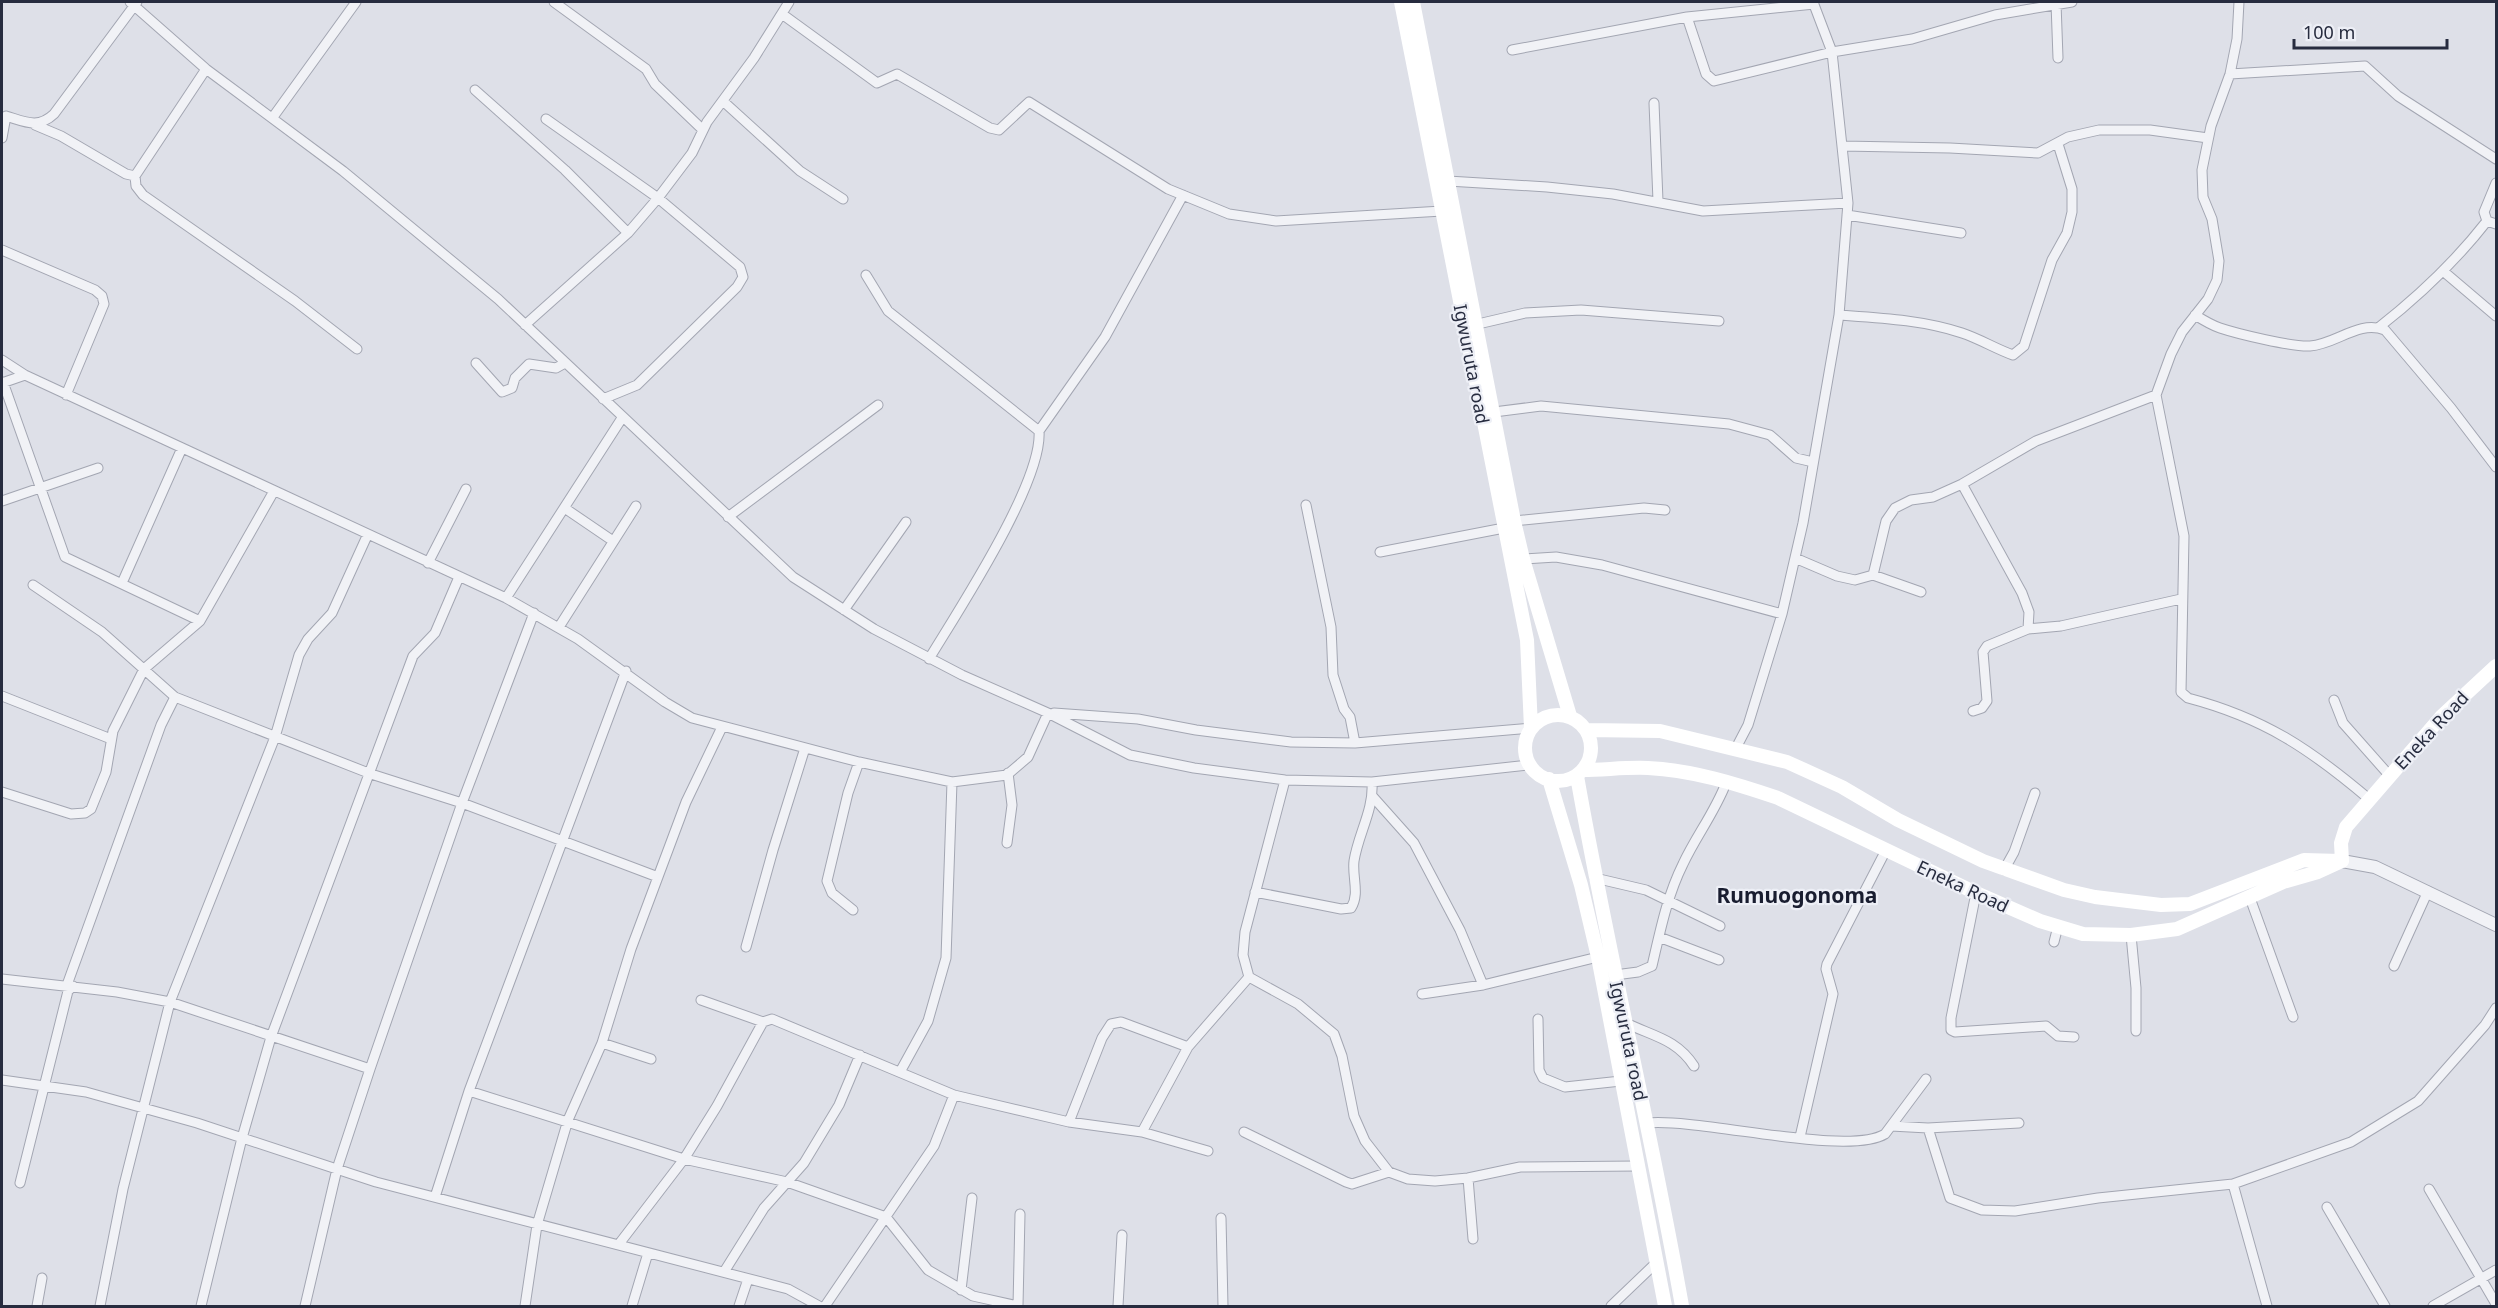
<svg xmlns="http://www.w3.org/2000/svg" width="2498" height="1308" font-family="'Noto Sans',sans-serif">
	<style>
		.lines { fill: none; stroke-linecap: round; stroke-linejoin: round }
		.minor-casing { stroke: #a3a6b2; stroke-width: 11 }
		.tertiary-casing { stroke: #a3a6b2; stroke-width: 14 }
		.minor { stroke: #f1f2f6; stroke-width: 9 }
		.tertiary { stroke: #f1f2f6; stroke-width: 12 }
		.secondary { stroke: #fff; stroke-width: 14 }
		.labels { text-anchor: middle; dominant-baseline: central; stroke-width: 4.5; stroke-linejoin: round; paint-order: stroke }
		.street-label { font-size: 18px; fill: #272c3f; stroke: #edeff6 }
		.quarter-label { font-size: 21px; font-weight: bold; fill: #191d30; stroke: #edeff6 }
	</style>
	<rect width="100%" height="100%" fill="#dee0e8"/>
	<g class="lines">
		<defs>
			<path id="minor" d="M130,2L206,69L343,171L498,299L793,577L874,629L962,675L1048,713L1130,755L1194,768L1285,780L1372,782L1529,765
				M554,2L646,69L655,84L703,130
				M2239,2L2237,39L2230,74L2211,126L2202,170L2203,197L2212,219L2219,261L2217,280L2208,299L2182,332L2171,354L2156,395L2184,536L2181,692L2188,698C2264,718 2310,749 2369,799
				M2056,3L2058,58
				M782,14L877,83L897,74L990,128L999,130L1029,102L1168,189L1229,214L1276,221L1442,211
				M1687,17L1706,74L1714,81L1832,52L1912,39L1995,15L2072,2
				M1512,50L1687,17L1814,4
				M206,69L135,176L136,186L143,195L295,301L357,349
				M2230,74L2365,66L2398,96L2496,159
				M475,90L565,170L628,233
				M724,102L800,171L843,199
				M1654,103L1658,201
				M273,117L356,2
				M546,119L658,198L740,267L743,277L737,287L637,385L603,399
				M35,125L61,136L126,174L135,176
				M2,138L6,116C26,122 38,129 54,114L137,2
				M1842,146L1950,148L2038,153L2068,137L2099,130H2150L2208,138
				M1448,181L1547,187L1613,194L1703,211L1848,203
				M2496,183L2484,212L2487,221L2496,224
				M1847,215L1961,233
				M2,250L95,290L102,296L104,304L66,395
				M2443,271L2496,316
				M866,275L888,311L1039,431C1043,482 958,611 929,659
				M1839,315C1881,318 1923,320 1962,333C1980,339 1996,349 2013,355L2024,346L2052,260L2067,233L2072,212V189L2058,144
				M2195,315C2203,320 2211,325 2220,328C2238,334 2292,347 2310,346C2337,344 2358,320 2385,330L2451,408L2496,467
				M1478,324L1525,313L1581,310L1719,321
				M525,325L628,233L658,198L692,153L707,122L754,58L789,2
				M2378,328C2419,296 2455,262 2487,221
				M2,360L25,375
				M476,363L502,392L512,388L515,378L529,364L556,368L565,363
				M3,382L65,557L200,621
				M2,383L25,375L506,598L578,639L665,702L692,718L859,762L952,782L1007,775L1028,757L1048,713
				M1494,412L1541,406L1729,424L1770,435L1796,458L1813,462
				M1039,431L1105,337L1183,195
				M1962,484L2022,593L2029,612L2028,629
				M2,501L98,468
				M1306,505L1331,627L1333,675L1344,709L1350,717L1355,743
				M566,509L613,541
				M728,517L878,405
				M1514,521L1644,508L1665,510
				M1380,552L1504,528
				M1795,558L1837,576L1855,580L1873,575L1921,592
				M1523,559L1556,557L1602,565L1782,614
				M428,563L466,489
				M1873,575L1886,521L1895,508L1911,500L1933,497L1962,484L2036,441L2156,395
				M122,583L182,448
				M33,585L102,632L175,697L371,774L462,803L658,877
				M506,598L622,418
				M844,610L906,522
				M559,627L636,506
				M2,696L111,739
				M2334,700L2343,723L2389,775
				M1973,711L1982,708L1987,701L1983,652L1987,646L2028,629L2061,626L2181,599
				M1054,713L1138,719L1196,730L1291,742L1355,743L1531,728
				M1736,748L1748,725L1782,614L1803,523L1839,315L1848,203L1832,52L1813,2
				M2,792L71,814L85,813L91,809L106,772L113,731L144,669L200,621L274,491
				M1373,797L1414,843L1460,930L1483,985
				M1007,843L1012,805L1008,773
				M2004,870L2014,852L2035,793
				M1595,878L1646,890L1720,926
				M1255,892L1341,909L1351,908C1360,894 1352,877 1354,861C1358,834 1374,810 1372,782
				M1976,893L1951,1018V1030L1955,1032L2046,1026L2058,1036L2074,1037
				M2250,898L2293,1017
				M853,910L832,893L827,881L848,793L859,762
				M2131,935L2136,988V1031
				M1659,937L1719,960
				M2054,942L2058,926
				M746,947L773,850L805,748
				M2394,966L2428,891
				M1615,975L1638,972L1652,966C1660,932 1667,896 1683,864C1696,836 1715,812 1726,783
				M1249,977L1298,1004L1334,1034L1342,1056L1354,1116L1365,1141L1389,1172L1408,1179L1435,1181L1468,1178L1520,1167L1638,1166
				M2,979L117,992L170,1002L370,1069
				M67,985L161,725L175,697
				M1422,994L1483,985L1598,957
				M701,1000L763,1022
				M1538,1019L1539,1070L1543,1078L1565,1087L1621,1081
				M1624,1022C1651,1036 1676,1038 1694,1066
				M602,1043L651,1059
				M900,1072L928,1021L946,958L952,782
				M2,1080L86,1092L197,1123L376,1182L788,1289L819,1306
				M469,1091L684,1159L787,1182L886,1217L928,1270L973,1296L1018,1306
				M1069,1122L1102,1038L1111,1024L1121,1022L1188,1047
				M1647,1123C1702,1118 1847,1157 1885,1134L1926,1079
				M1891,1126L1928,1128L1950,1198L1982,1210L2015,1211L2098,1198L2233,1184L2351,1142L2418,1101L2485,1025L2496,1008
				M1928,1128L2019,1123
				M1142,1132L1188,1047L1249,977L1243,955L1245,932L1285,780
				M1244,1132L1346,1182L1352,1184L1389,1172
				M1800,1137L1833,994L1826,969L1827,964L1886,850
				M1468,1178L1473,1239
				M20,1183L68,991L73,986
				M2233,1184L2267,1306
				M2429,1189L2496,1304
				M435,1197L469,1091L626,671
				M2327,1207L2385,1306
				M1221,1218L1223,1306
				M619,1244L684,1159L717,1106L763,1022L772,1019L954,1095L1069,1122L1142,1132L1208,1151
				M724,1272L764,1208L804,1163L839,1105L860,1055
				M961,1290L972,1198
				M37,1306L42,1278
				M100,1306L123,1189L170,1002L275,737L299,655L308,639L332,613L367,536
				M201,1306L242,1138L271,1037L413,656L435,633L459,577
				M305,1306L337,1169L370,1069L462,803L534,613
				M525,1306L537,1225L568,1120L602,1043L631,949L686,802L722,727
				M632,1306L648,1253
				M739,1306L748,1279
				M825,1306L934,1146L954,1095
				M1018,1306L1020,1214
				M1118,1306L1122,1235
				M1611,1306L1657,1262
				M2433,1306L2496,1270"/>
			<path id="tertiary" d="M2342,861L2375,867L2496,925"/>
		</defs>
		<use href="#minor" class="minor-casing"/>
		<use href="#tertiary" class="tertiary-casing"/>
		<use href="#minor" class="minor"/>
		<use href="#tertiary" class="tertiary"/>
		<path class="secondary" d="M1401,2L1527,640L1531,728
			M1413,2L1514,521L1523,559L1570,716
			M1525 748a33 33 0 1 1 66 0a33 33 0 1 1-66 0Z
			M1587,730L1660,731L1787,762L1842,787L1898,820L1983,861L2064,890L2095,897L2161,905L2190,904L2304,860L2340,861
			M1583,770C1604,770 1626,767 1648,768C1692,770 1737,784 1778,798L1976,893L2040,921L2083,934L2131,935L2177,929L2283,882L2318,872L2342,861
			M1577,776C1608,953 1651,1129 1682,1306
			M1549,779L1581,885L1598,957L1665,1306
			M2342,861L2341,843L2346,827L2441,717L2496,666"/>
	</g>
	<g class="labels">
		<g class="street-label">
			<text transform="translate(1472 364) rotate(79)">Igwuruta road</text>
			<text transform="translate(2431 730) rotate(-47)">Eneka Road</text>
			<text transform="translate(1963 886) rotate(25)">Eneka Road</text>
			<text transform="translate(1629 1041) rotate(78)">Igwuruta road</text>
		</g>
		<g class="quarter-label">
			<text x="1797" y="895">Rumuogonoma</text>
		</g>
	</g>
	<rect width="2498" height="1308" fill="none" stroke="#272c3f" stroke-width="6"/>
	<path d="M2294 39v9h153v-9" fill="none" stroke="#272c3f" stroke-width="3"/>
	<text x="2303" y="39" font-size="18" fill="#272c3f" stroke="#edeff6" stroke-width="4.5" paint-order="stroke">100 m</text>
</svg>
